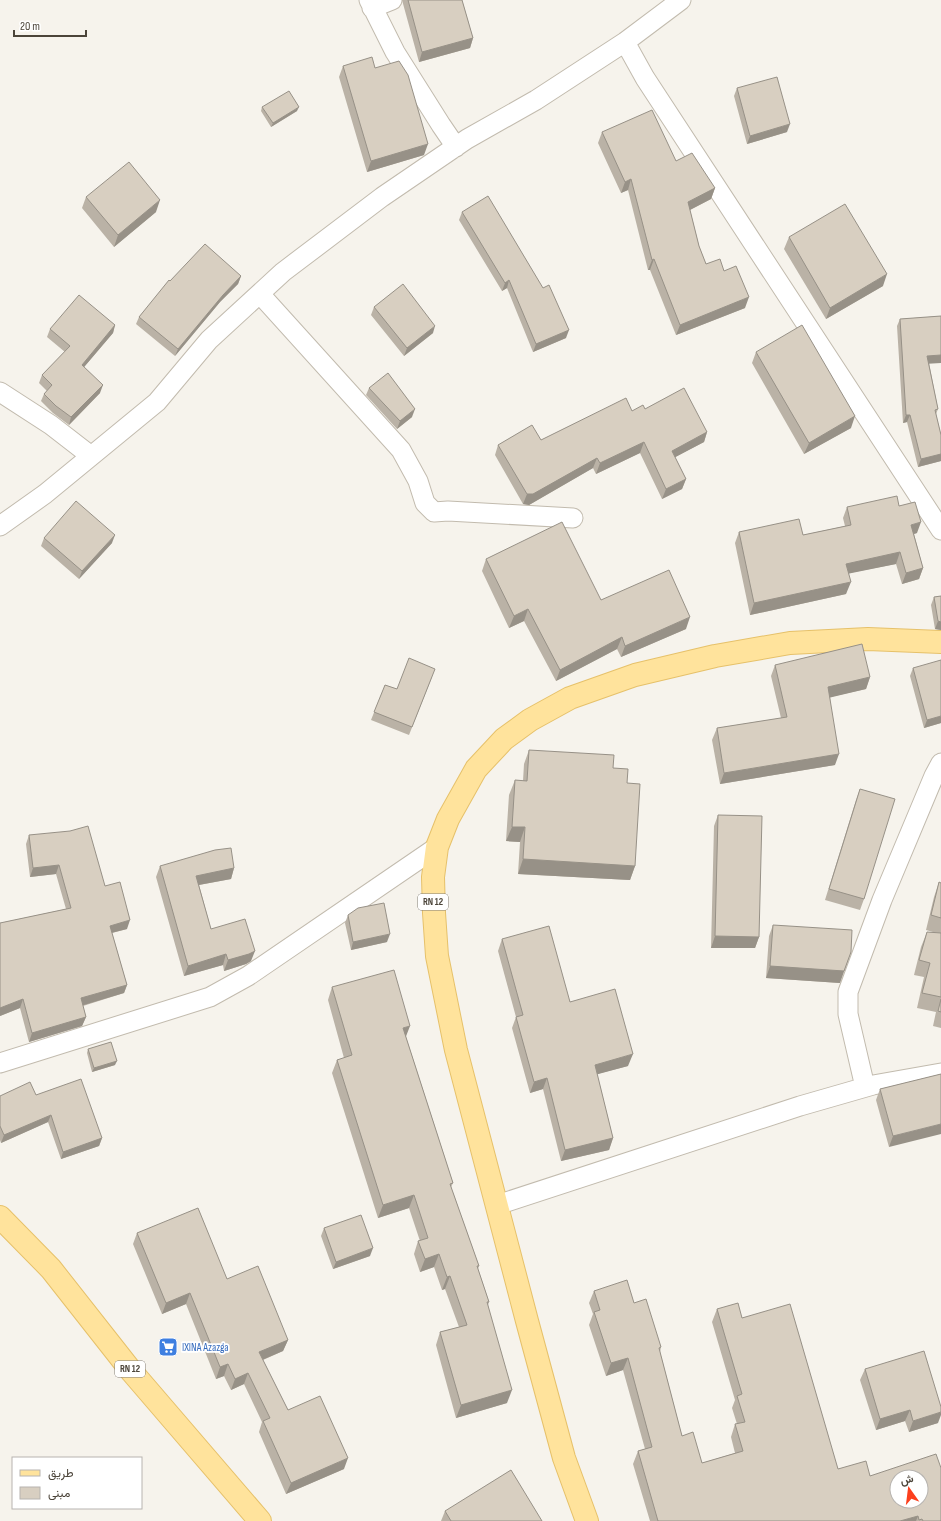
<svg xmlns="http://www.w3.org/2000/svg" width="941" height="1521" font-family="'Sofia Sans Condensed',Vazirmatn,sans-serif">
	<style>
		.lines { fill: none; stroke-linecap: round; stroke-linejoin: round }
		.street-casing { stroke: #c2bbae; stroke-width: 21 }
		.primary-casing { stroke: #e6c16a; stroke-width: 24 }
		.street { stroke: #fff; stroke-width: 19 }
		.primary { stroke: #ffe39c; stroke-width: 22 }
		.wall { fill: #bab2a6 }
		.shaded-wall { fill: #979187 }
		.building { fill: #d8cfc1; stroke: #979187; fill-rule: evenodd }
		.labels { text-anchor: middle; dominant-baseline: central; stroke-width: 3.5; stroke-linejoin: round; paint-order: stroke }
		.shield { fill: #fff; stroke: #817c74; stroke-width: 1 }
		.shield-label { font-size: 10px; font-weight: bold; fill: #4b4439 }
		.shop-label { font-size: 11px; fill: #366cbe; stroke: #fff; text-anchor: start }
	</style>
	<rect width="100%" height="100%" fill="#f6f3ec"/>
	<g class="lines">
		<defs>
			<path id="street" d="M369,0L395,52L441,125L456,147
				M372,8L392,0
				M625,42L645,78L941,530
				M260,294L401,450L418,481L425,503L434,512L448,511L573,518
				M0,392L51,425L91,456
				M0,526L45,494L157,402L209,340L283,272L382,197L467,139L536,100L625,42L681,0
				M0,1063L210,997L248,976L437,847
				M865,1087L848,1014V992L882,900L934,776L941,763
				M497,1205L800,1106L873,1085L941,1073"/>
			<path id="primary" d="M0,1217L51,1269L132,1372L260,1521
				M587,1521L564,1458L527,1321L456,1050L437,956L434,913L433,877L437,847L448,819L476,769L504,739L530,720L570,698L635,675L715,656L790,643L868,639L941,642"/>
		</defs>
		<use href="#street" class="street-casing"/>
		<use href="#primary" class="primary-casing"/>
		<use href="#street" class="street"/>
		<use href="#primary" class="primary"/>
	</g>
	<path class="wall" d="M402,0H462L473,38L470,48L419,62Z
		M343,66L375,68L424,155L367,172L339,77Z
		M737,88L787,132L747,144L734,96Z
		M262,107L297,111L271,127L261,111Z
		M602,132L676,161L715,188L711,199L690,210L699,246L706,264L724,271L745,308L676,335L650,270H648L628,190L621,193L598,143Z
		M86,197L156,212L114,247L82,208Z
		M462,212L566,338L533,352L507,288L502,291L459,220Z
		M789,237L883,286L826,319L784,249Z
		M241,276L238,284L220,302L175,356L136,324L139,317L170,281Z
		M374,307L433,333L404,356L371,315Z
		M941,316V363H929L938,409L936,414L941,435V461L918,467L907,422L903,423L897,326L900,319Z
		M115,325L113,333L84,367L100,393L69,425L53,413L41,401L44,394L47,391L39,383L42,375L65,352L47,337L50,329Z
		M756,352L851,428L804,454L752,363Z
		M369,388L412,417L397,429L366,395Z
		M645,409L707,432L704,442L675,457L686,479L682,489L662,499L640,453L596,474L593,468L529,505L523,504L495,455L498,445L541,440L632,411Z
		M899,506L917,533L914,534L923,568L919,579L902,584L896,564L849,573L846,594L750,615L735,543L739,532L803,535L845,526L843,518L847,507Z
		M44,538L112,543L79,579L41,546Z
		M486,559L601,600L686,629L621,657L617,649L556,681L524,621L509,628L482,571Z
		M941,596V630L935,629L931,605L934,597Z
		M775,665L870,677L866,689L830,697L835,765L720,784L712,740L717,728L781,718L771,676Z
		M913,668L941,723L924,728L910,676Z
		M432,677L409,735L371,720L385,685L397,689Z
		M529,750L613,768L627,783L635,866L630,880L518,874L520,842L506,841L509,795L515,780L523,781L524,764Z
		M860,789L864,899L860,910L825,900L856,800Z
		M718,815L759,937L755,948H711L714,826Z
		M29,835L105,886L127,929L112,933L127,985L124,993L83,1006L86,1017L82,1026L29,1042L20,1008L0,1016V923L66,909L56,874L30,877L26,844Z
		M160,866L234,868L231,879L199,885L211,929L251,961L246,964L224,971L223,965L184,976L156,877Z
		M939,882L941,883V1028L933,1026L936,1012L917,1008L924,977L914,975L921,947L927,932H933L926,930L934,897Z
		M348,915L387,942L351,950L345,923Z
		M773,925L840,983L766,978L769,936Z
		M502,939L570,1002L628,1066L597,1074L613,1138L609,1150L561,1161L543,1089L530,1093L512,1028L516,1017L498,951Z
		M332,987L406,1037L453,1183L451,1187L479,1266L478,1269L489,1302L488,1305L507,1403L456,1418L436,1345L440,1332L459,1327L445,1289L442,1290L434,1267L420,1272L414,1254L418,1241H420L409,1208L378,1218L332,1073L337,1060L344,1058L328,1000Z
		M88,1049L115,1065L92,1072L87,1053Z
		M941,1074L889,1147L876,1100L880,1089Z
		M36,1095L102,1138L99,1146L61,1159L48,1122L1,1143L0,1140V1096Z
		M324,1228L370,1256L333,1269L321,1236Z
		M137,1233L227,1279L288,1340L283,1351L263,1360L288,1410L344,1469L286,1494L259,1432L262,1422L244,1384L231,1390L224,1376L216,1379L186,1304L162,1314L133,1244Z
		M594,1291L634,1303L661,1347L660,1352L682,1436L702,1463L735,1453L731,1437L735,1424H737L732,1408L735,1400L712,1322L717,1309L742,1318L838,1469L870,1476L941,1521H650L633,1464L638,1451L645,1449L623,1370L606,1376L589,1325L593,1314L589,1303Z
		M865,1369L938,1423L909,1432L905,1421L876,1430L860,1380Z
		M445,1511L542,1521H441Z"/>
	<path class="shaded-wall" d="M473,38L470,48L419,62L422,52Z
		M299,107L297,111L271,127L273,123Z
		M790,124L787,132L747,144L750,136Z
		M428,144L424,155L367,172L371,161Z
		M631,179L628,190L621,193L625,182Z
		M715,188L711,199L684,213L688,202Z
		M160,200L156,212L114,247L118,235Z
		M654,259L650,270H648L652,260Z
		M887,274L883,286L826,319L830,308Z
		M241,276L238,284L220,302L175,356L178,349L223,295Z
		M509,280L507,288L502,291L505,283Z
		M749,297L745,308L676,335L680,325Z
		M115,325L113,333L79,373L82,365Z
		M435,326L433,333L404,356L407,348Z
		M569,330L566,338L533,352L536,344Z
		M941,355V363L924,364L927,356Z
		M103,385L100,393L69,425L71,417Z
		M415,409L412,417L397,429L400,421Z
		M906,415H910L907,422L903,423Z
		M855,416L851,428L804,454L809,443Z
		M707,432L704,442L668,461L672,451Z
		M644,442L640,453L596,474L600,463Z
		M941,454V461L918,467L921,459Z
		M597,458L593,468L529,505L523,504L527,494Z
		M686,479L682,489L662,499L666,489Z
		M921,522L917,533L907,536L911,525Z
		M115,535L112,543L79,579L82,571Z
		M900,552L896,564L842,575L846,564Z
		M923,568L919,579L902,584L906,573Z
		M851,582L846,594L750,615L754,603Z
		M528,609L524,621L509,628L514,616Z
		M690,617L686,629L621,657L625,646Z
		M938,621L941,622V630L935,629Z
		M622,637L617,649L556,681L560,670Z
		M870,677L866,689L824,699L828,687Z
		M941,716V723L924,728L927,720Z
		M839,754L835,765L720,784L724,773Z
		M512,827H525L520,842L506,841Z
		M523,859L635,866L630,880L518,874Z
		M59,865L56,874L30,877L33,868Z
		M234,868L231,879L193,886L196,876Z
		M130,920L127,929L107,934L110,926Z
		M390,934L387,942L351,950L353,942Z
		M715,936L759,937L755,948H711Z
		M255,951L251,961L246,964L224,971L228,960Z
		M851,952L840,983L766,978L770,966Z
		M226,954L223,965L184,976L188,966Z
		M127,985L124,993L77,1007L81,998Z
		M23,999L20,1008L0,1016V1008Z
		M86,1017L82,1026L29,1042L32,1033Z
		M410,1026L405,1039L403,1028Z
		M633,1054L628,1066L591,1076L595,1065Z
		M117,1061L115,1065L92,1072L94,1068Z
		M547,1078L543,1089L530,1093L534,1082Z
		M51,1115L48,1122L1,1143L4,1135Z
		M941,1124V1134L889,1147L893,1136Z
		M102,1138L99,1146L61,1159L63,1152Z
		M613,1138L609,1150L561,1161L565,1150Z
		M414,1195L409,1208L378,1218L383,1205Z
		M373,1248L370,1256L333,1269L336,1262Z
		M439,1254L434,1267L420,1272L425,1259Z
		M450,1276L445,1289L442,1290L447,1277Z
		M190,1293L186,1304L162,1314L166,1303Z
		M288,1340L283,1351L255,1363L259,1352Z
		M628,1358L623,1370L606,1376L611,1363Z
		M228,1364L224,1376L216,1379L220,1367Z
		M248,1373L244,1384L231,1390L235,1379Z
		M512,1390L507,1403L456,1418L461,1405Z
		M910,1410L905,1421L876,1430L880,1419Z
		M941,1412V1415L938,1423L909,1432L913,1421Z
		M348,1458L344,1469L286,1494L291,1483Z
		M918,1516L916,1521H900Z"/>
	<path class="building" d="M408,0H462L473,38L422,52Z
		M372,57L375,68L399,61L408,75L428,144L371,161L343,66Z
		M777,77L790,124L750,136L737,88Z
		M289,91L299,107L273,123L262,107Z
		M652,110L676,161L692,153L715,188L688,202L699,246L706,264L720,259L724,271L736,266L749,297L680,325L654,259L652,260L631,179L625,182L602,132Z
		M129,162L160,200L118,235L86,197Z
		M488,196L543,288L549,285L569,330L536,344L509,280L505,283L462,212Z
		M845,204L887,274L830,308L789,237Z
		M205,244L241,276L223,295L178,349L139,317L169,280L170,281Z
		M403,284L435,326L407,348L374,307Z
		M79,295L115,325L82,365L103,385L71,417L56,406L44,394L52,385L42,375L70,346L50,329Z
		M941,316V355L927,356L938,409L935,410L941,435V454L921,459L910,415H906L900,319Z
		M802,325L855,416L809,443L756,352Z
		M388,373L415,409L400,421L369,388Z
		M684,388L707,432L672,451L686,479L666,489L644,442L600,463L597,458L533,494H527L498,445L532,425L541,440L626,398L632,411L643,405L645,409Z
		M897,496L899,506L915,502L921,522L911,525L923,568L906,573L900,552L846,564L851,582L754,603L739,532L799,519L803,535L851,525L847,507Z
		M76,501L115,535L82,571L44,538Z
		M562,522L601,600L669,570L690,617L625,646L622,637L560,670L528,609L514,616L486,559Z
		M941,596V622L938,621L934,597Z
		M862,644L870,677L828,687L839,754L724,773L717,728L787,717L775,665Z
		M409,658L435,669L412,727L374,712L385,685L397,689Z
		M941,660V716L927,720L913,668Z
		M529,750L614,755L613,768L628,769L627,783L640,784L635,866L523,859L525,827H512L515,780L527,781Z
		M860,789L895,799L864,899L829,889Z
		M718,815L762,816L759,937L715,936Z
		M88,826L105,886L120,882L130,920L110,926L127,985L81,998L86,1017L32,1033L23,999L0,1008V923L71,908L59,865L33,868L29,835L70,831Z
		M231,848L234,868L196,876L211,929L245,919L255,951L249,954L228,960L226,954L188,966L160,866L215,850Z
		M939,882L941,883V918L931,915Z
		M384,903L390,934L353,942L348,915L358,908Z
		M773,925L852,930L851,952L844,971L770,966Z
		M549,926L570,1002L615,989L633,1054L595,1065L613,1138L565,1150L547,1078L534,1082L516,1017L523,1015L502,939Z
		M927,932L941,933V997L922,993L930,963L919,960Z
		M394,970L410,1026L403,1028L453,1183L450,1184L479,1266H477L489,1302H487L512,1390L461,1405L440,1332L467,1325L450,1276L447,1277L439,1254L425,1259L418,1241L428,1238L414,1195L383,1205L337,1060L352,1055L332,987Z
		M941,999V1012L938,1011Z
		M111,1042L117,1061L94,1068L88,1049Z
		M941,1074V1124L893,1136L880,1089Z
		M81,1079L102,1138L63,1152L51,1115L4,1135L0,1126V1096L30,1082L36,1095Z
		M198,1208L227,1279L258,1266L288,1340L259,1352L288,1410L320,1396L348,1458L291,1483L263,1421L270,1418L248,1373L235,1379L228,1364L220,1367L190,1293L166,1303L137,1233Z
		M361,1215L373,1248L336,1262L324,1228Z
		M627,1280L634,1303L646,1299L661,1347L659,1348L682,1436L693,1432L702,1463L743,1451L735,1424L745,1422L737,1396L742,1394L717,1309L738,1303L742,1318L790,1304L838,1469L866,1461L870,1476L936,1454L941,1468V1521H923L922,1519L919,1520L918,1516L900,1521H658L638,1451L652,1447L628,1358L611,1363L594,1312L600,1310L594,1291ZM897,1477H921V1501H897Z
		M924,1351L941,1407V1412L913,1421L910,1410L880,1419L865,1369Z
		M511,1470L542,1521H451L445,1511Z"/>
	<defs>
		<symbol id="supermarket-square" viewBox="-11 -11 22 22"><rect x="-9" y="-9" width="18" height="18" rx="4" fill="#3f7fe0" stroke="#fff"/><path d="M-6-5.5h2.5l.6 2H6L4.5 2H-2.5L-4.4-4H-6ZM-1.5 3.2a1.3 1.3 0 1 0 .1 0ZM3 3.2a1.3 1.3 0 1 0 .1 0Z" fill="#fff"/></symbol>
	</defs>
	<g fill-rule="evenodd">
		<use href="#supermarket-square" x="157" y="1336" width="22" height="22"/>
	</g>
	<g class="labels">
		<g class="shield">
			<rect x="418" y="894" width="30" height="16" rx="3"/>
			<rect x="115" y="1361" width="30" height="16" rx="3"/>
		</g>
		<g class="shield-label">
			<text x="433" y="902">RN 12</text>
			<text x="130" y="1369">RN 12</text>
		</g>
		<g class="shop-label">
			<text x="182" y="1347">IXINA Azazga</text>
		</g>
	</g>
	<rect x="12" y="1457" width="130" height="52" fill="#ffffff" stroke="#b7b4b0"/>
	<rect x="20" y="1470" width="20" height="6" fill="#ffe39c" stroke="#b7b4b0"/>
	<text x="48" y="1477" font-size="12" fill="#4b4439">طريق</text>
	<rect x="20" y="1487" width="20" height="12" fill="#d8cfc1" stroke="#b7b4b0"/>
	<text x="48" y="1497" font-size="12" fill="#4b4439">مبنى</text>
	<g transform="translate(909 1489) rotate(346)"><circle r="19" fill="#ffffff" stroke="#b7b4b0"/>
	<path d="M0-3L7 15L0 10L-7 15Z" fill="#fc3f1d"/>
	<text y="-6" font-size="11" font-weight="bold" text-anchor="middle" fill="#4b4439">ش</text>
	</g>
	<path d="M14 30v6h72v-6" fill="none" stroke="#4b4439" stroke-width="2"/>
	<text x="20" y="30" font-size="12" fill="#4b4439" stroke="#ffffff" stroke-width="3" paint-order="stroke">20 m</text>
</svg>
